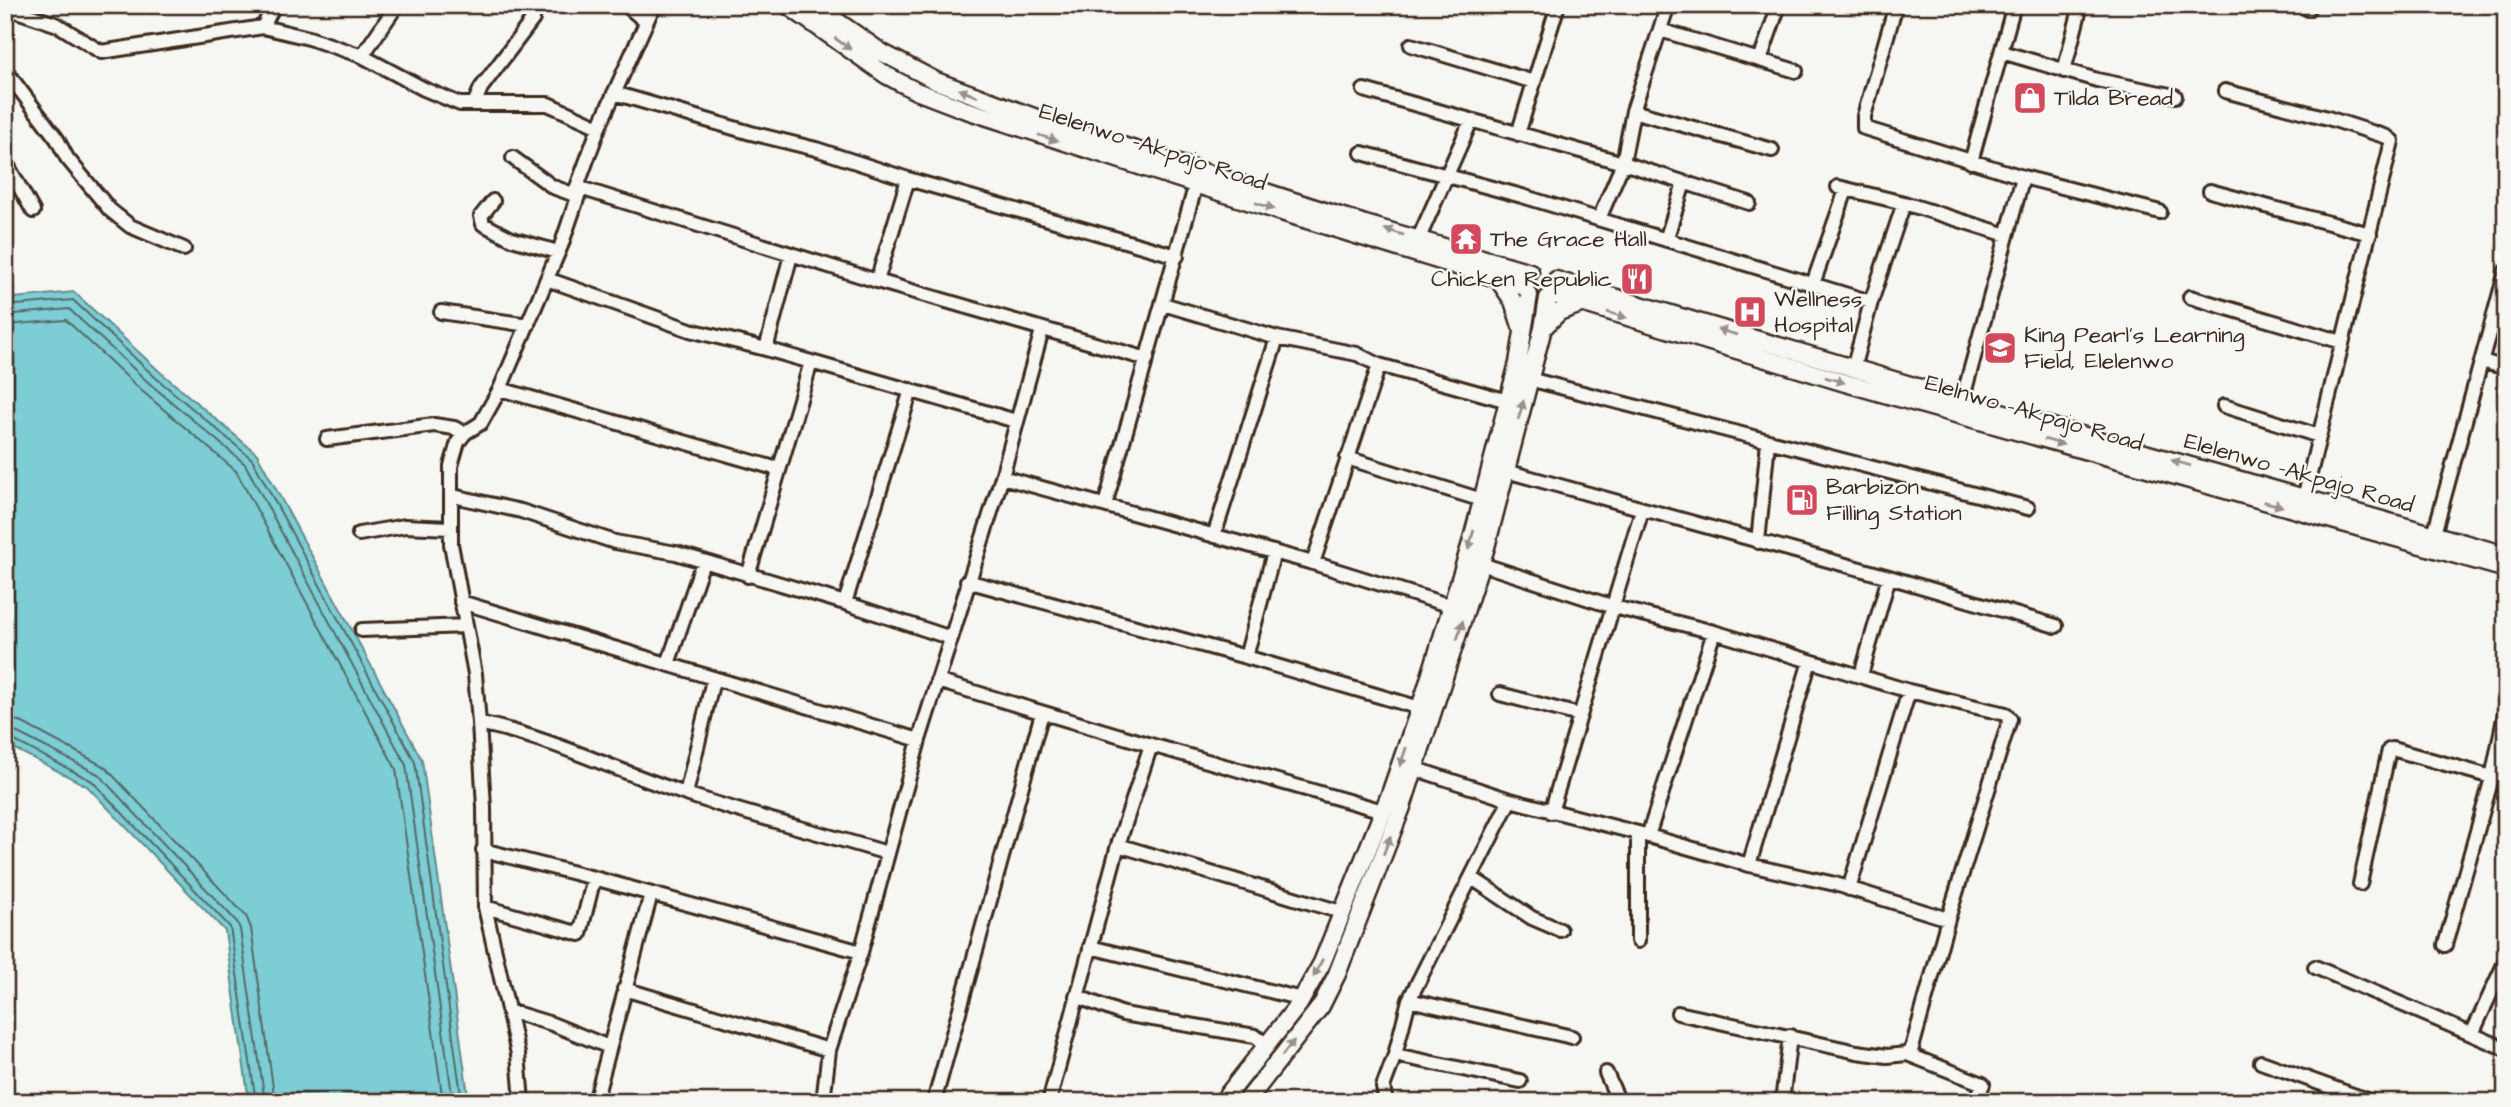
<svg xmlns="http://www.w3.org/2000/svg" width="2511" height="1107" font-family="'Architects Daughter',sans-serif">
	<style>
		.water { fill: #7ccdd4; stroke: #628c8b; stroke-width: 2 }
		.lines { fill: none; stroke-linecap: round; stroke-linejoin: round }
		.shore { stroke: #556b67; stroke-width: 2 }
		.minor-casing { stroke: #3b2a1e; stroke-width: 18 }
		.major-casing { stroke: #3b2a1e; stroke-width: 21 }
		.minor { stroke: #f6f6f2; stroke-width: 12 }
		.major { stroke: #f6f6f2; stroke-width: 16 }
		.oneway { fill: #989088 }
		.labels { text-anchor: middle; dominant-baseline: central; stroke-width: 5; stroke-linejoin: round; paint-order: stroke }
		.poi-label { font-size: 23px; fill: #3b2a1e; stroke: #f6f6f2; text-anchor: start }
		.street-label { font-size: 23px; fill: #3b2a1e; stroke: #f6f6f2 }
	</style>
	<rect width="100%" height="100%" fill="#f6f6f2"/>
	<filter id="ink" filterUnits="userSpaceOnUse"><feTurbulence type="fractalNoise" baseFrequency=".0143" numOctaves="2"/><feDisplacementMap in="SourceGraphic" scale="14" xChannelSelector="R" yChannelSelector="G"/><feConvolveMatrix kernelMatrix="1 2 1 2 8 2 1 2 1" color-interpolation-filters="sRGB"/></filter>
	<g filter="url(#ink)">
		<path class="water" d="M74,292L159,371L257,454L422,760L469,1102H249L225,931L87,786L5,744V299Z"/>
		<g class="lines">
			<path class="shore" d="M5,306L73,300L155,377L252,459L415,762L462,1102
				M5,315L69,309L149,383L245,464L406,765L453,1102
				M5,325L66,320L142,391L236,471L396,769L443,1102
				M5,719L19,721L105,767L246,916L251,928L275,1102
				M5,729L14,731L98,774L237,922L240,929L265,1102
				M5,738L11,739L92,781L230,927L256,1102"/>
			<defs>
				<path id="minor" d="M626,5L646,22
					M1896,5L1864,116V128L2023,177L2160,212
					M5,7L58,25L101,52L263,27L309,38L362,56L424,89L460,104H548L599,127
					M2308,9L2309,5
					M263,27L274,5
					M1660,30L1796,71
					M1411,45L1534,82
					M2002,52L2097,80L2175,96
					M362,56L397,5
					M1760,60L1779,5
					M5,70L57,139L67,158L110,210L130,226L184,249
					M2064,71L2081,5
					M1364,90L1623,163L1749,203
					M2225,91L2328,118L2387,137L2392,141L2304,498
					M614,93L751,133L816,149L908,179L1177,256
					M474,104L481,88L533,19
					M1633,111L1772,150
					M1518,134L1558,5
					M1362,153L1522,196L1871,302
					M513,158L553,187L578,196
					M5,161L33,211
					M1971,162L2014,5
					M577,187L877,281L1147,359
					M1838,187L1904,203L2007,235
					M2210,191L2370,234
					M493,201L481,216L483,224L512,239L558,252
					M1599,219L1623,163L1633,111L1668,5
					M1418,240L1471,121
					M1666,240L1684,183
					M547,279L690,330L766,349L1016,421
					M877,281L908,179
					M1813,284L1846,190
					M2190,297L2342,342
					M1163,304L1277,338L1357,354L1379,365L1508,401
					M441,312L528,325
					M766,349L791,255
					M2482,361L2506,368
					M1853,369L1871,302L1904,203
					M1529,379L2028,508
					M500,389L778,469
					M1962,401L2023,177
					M2224,406L2319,436
					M327,439L434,425L454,428L465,433
					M1347,458L1482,500
					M1506,471L1889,577L2056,626
					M1002,477L1313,563L1451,606
					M453,496L521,511L615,542L676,553L845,603L951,638
					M1105,505L1196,184
					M359,534L405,526L450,528
					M2434,534L2506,271
					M1214,536L1277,338
					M1758,542L1768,442
					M1313,563L1379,365
					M1481,564L1614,607L1714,632L1909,691L2006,714L2010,719L1948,919L1912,1048L1907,1054L1887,1056L1857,1052L1678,1013
					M748,576L811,362
					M967,581L1246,657L1420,708
					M461,602L919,740
					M845,603L911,390
					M362,630L466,626
					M1246,657L1274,552
					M668,664L703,562
					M1861,675L1889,577
					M937,681L1151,745L1383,811
					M1500,694L1579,715
					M479,723C552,738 616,771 686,794C752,816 821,833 887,853
					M1416,769L1510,800L1638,833L1749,865L1835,884L1948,919
					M686,794L713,680
					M1510,800L1409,1000L1572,1037
					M1551,812L1642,510
					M1638,833V941
					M1648,836L1714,632
					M1118,845L1341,912
					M483,850L594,878L861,952
					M1749,865L1810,661
					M1472,878L1532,918L1560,930
					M2360,884L2389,750L2392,749L2506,781
					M1849,889L1909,691
					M485,907L580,934L594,878
					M2445,945L2492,778L2506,708
					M1090,947L1302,999
					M2315,967L2506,1049
					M624,989L829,1050
					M1076,996L1123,1014L1255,1036L1267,1045
					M509,1011L552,1024L609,1047
					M2472,1034L2506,960
					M1907,1054L1983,1084L1976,1102
					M1395,1055L1520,1081
					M2261,1062L2372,1102
					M1606,1073L1619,1102
					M522,1102L518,1054L485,907L484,807L479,723L475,674L451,544V466L458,442L465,433L481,423L500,389L561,246L578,196L577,187L599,127L654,5
					M595,1102L651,894
					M823,1102L829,1050L861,952L919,740L1002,477L1042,330
					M934,1102L1042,713
					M1049,1102L1118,845L1151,745
					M1386,1102L1383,1087L1395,1055L1409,1000
					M1782,1102L1790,1036"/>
				<path id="major" d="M787,5L886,75L916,91L963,109L1294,216L1525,287
					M814,5L881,52L936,81L1045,121L1365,224L1530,272
					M1498,279L1513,301L1521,326
					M1556,280L2035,422L2506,555
					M1552,294L1842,382L2506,569
					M1543,328L1559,312L1581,304
					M1222,1102L1299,1004L1322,963L1390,794L1425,693L1471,543L1518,363L1529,295
					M1246,1102L1321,1006L1337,974L1402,807L1486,547L1543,328L1548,298"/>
			</defs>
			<use href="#minor" class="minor-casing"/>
			<use href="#major" class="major-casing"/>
			<use href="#minor" class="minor"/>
			<use href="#major" class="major"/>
		</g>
		<defs><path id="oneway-solid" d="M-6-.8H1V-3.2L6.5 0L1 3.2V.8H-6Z" transform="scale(1.75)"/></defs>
		<g class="oneway">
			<use href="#oneway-solid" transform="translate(843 44) rotate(35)"/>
			<use href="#oneway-solid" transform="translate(968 93) rotate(-160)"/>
			<use href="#oneway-solid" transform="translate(1048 138) rotate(18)"/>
			<use href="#oneway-solid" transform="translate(1265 206) rotate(19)"/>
			<use href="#oneway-solid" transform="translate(1394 232) rotate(-163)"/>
			<use href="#oneway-solid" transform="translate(1617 315) rotate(17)"/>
			<use href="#oneway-solid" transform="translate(1727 332) rotate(-164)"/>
			<use href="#oneway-solid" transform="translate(1835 380) rotate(16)"/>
			<use href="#oneway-solid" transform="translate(1521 410) rotate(-75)"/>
			<use href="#oneway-solid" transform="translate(2054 442) rotate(16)"/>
			<use href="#oneway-solid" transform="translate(2181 463) rotate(-164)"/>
			<use href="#oneway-solid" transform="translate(2273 504) rotate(15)"/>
			<use href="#oneway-solid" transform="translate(1471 540) rotate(106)"/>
			<use href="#oneway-solid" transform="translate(1460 630) rotate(-73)"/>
			<use href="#oneway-solid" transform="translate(1403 757) rotate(109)"/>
			<use href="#oneway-solid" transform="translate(1387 845) rotate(-69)"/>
			<use href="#oneway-solid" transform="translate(1318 968) rotate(117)"/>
			<use href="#oneway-solid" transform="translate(1288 1048) rotate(-52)"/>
		</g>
	</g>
	<defs>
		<symbol id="shop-square" viewBox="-11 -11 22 22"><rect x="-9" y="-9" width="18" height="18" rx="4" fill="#d1495b" stroke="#f6f6f2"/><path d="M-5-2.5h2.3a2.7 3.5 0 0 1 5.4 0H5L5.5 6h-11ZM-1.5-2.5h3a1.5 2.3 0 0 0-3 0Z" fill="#fff"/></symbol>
		<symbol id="temple-square" viewBox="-11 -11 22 22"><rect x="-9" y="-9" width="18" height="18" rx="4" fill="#d1495b" stroke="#f6f6f2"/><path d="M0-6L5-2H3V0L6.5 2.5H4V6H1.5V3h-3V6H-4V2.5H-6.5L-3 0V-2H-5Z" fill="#fff"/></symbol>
		<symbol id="restaurant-square" viewBox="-11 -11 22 22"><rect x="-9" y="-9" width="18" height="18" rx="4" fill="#d1495b" stroke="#f6f6f2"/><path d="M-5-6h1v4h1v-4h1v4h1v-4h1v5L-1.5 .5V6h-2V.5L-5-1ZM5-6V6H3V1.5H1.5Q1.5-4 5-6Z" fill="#fff"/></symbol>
		<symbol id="hospital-square" viewBox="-11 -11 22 22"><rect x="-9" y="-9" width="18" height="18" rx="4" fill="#d1495b" stroke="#f6f6f2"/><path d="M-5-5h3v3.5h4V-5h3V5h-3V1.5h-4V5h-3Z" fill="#fff"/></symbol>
		<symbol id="school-square" viewBox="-11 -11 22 22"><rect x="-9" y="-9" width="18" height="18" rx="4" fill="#d1495b" stroke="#f6f6f2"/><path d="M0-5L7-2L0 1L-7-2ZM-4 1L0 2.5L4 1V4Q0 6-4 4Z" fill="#fff"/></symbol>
		<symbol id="fuel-square" viewBox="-11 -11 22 22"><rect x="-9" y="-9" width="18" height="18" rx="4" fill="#d1495b" stroke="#f6f6f2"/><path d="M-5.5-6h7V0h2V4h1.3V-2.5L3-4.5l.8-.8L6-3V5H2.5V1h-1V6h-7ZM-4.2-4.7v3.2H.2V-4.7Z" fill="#fff"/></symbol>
	</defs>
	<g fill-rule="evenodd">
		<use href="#shop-square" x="2011" y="79" width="38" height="38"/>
		<use href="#temple-square" x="1447" y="220" width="38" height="38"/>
		<use href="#restaurant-square" x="1618" y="260" width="38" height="38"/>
		<use href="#hospital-square" x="1731" y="293" width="38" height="38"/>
		<use href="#school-square" x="1981" y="329" width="38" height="38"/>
		<use href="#fuel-square" x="1783" y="481" width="38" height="38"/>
	</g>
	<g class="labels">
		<g class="poi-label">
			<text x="2054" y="98">Tilda Bread</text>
			<text x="1490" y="239">The Grace Hall</text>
			<text x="1612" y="279" text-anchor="end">Chicken Republic</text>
			<text x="1774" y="299">Wellness<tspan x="1774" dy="26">Hospital</tspan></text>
			<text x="2024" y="335">King Pearl's Learning<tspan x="2024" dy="26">Field, Elelenwo</tspan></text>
			<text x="1826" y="487">Barbizon<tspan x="1826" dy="26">Filling Station</tspan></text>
		</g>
		<g class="street-label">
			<text transform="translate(1153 147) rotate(18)">Elelenwo -Akpajo Road</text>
			<text transform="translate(2034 413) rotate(16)">Elelnwo -Akpajo Road</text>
			<text transform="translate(2299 473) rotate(16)">Elelenwo -Akpajo Road</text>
		</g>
	</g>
	<rect width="2511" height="1107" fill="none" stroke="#f6f6f2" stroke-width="28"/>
	<rect x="14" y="14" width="2483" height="1079" fill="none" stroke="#3b2a1e" stroke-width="2.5" filter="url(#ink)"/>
</svg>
